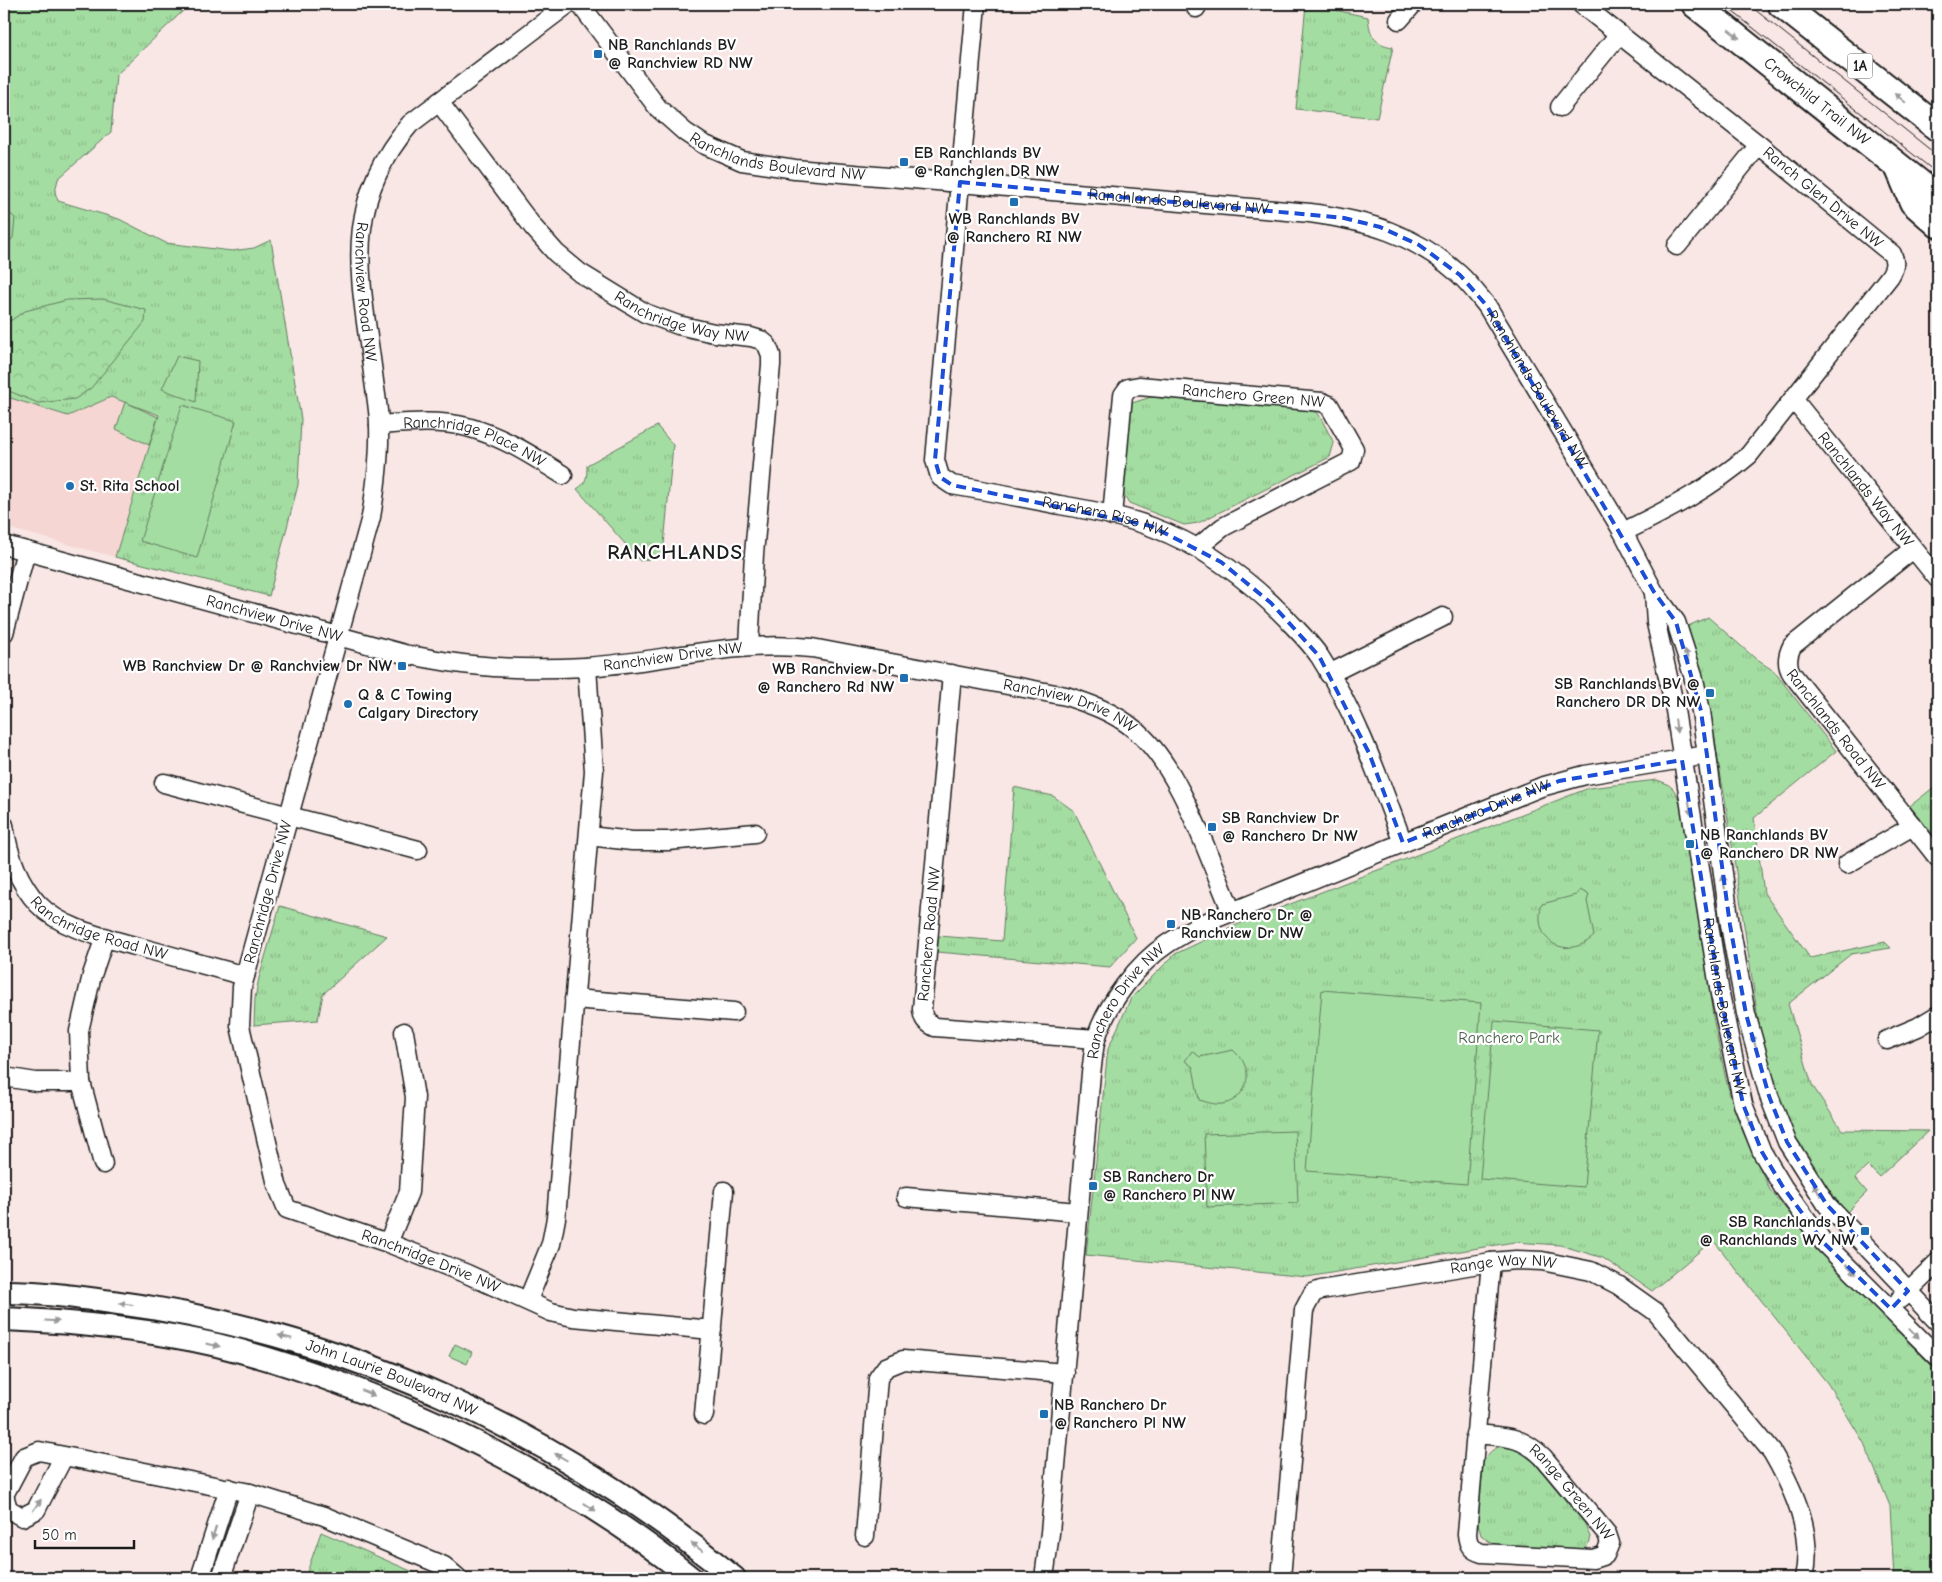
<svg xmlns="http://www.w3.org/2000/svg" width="1942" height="1582" font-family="'Comic Neue',sans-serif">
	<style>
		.built { fill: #f5d6d2 }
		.grass { fill: url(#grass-tufts); stroke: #607c5f }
		.forest { fill: url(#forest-crowns); stroke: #607c5f }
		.pitch { fill: #a4dda2; stroke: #607c5f }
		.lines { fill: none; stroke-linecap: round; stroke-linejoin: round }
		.minor-casing { stroke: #1c1c1c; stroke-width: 21 }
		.major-casing { stroke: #1c1c1c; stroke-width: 26 }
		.highway-casing { stroke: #1c1c1c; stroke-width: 30 }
		.minor { stroke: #fff; stroke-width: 18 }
		.major { stroke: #fff; stroke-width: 22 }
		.highway { stroke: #fff; stroke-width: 26 }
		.tram { stroke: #1c1c1c; stroke-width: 1 }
		.oneway { fill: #999 }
		.marked { fill: none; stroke: #1d4ed8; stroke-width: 4; stroke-dasharray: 10 6; stroke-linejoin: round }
		.poi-dot { fill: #1f6fb2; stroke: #fff; stroke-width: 2 }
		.labels { text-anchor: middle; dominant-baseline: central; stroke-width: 4.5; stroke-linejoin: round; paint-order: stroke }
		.shield { fill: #fff; stroke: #606060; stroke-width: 1 }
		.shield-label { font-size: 15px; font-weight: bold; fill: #1c1c1c }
		.poi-label { font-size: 16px; font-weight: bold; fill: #1c1c1c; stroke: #fff; text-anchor: start }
		.street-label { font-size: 16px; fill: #1c1c1c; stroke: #fff }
		.park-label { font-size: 16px; fill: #4c604b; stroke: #fff }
		.district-label { font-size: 21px; font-weight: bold; letter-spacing: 1px; fill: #1c1c1c; stroke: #fff }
	</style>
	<defs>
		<pattern id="grass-tufts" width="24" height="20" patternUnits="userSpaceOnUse" patternTransform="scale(1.25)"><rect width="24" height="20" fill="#a4dda2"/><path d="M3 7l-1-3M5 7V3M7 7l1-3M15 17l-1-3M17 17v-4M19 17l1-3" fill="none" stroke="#8dbd8b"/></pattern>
		<pattern id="forest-crowns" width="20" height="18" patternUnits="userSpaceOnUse" patternTransform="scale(1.25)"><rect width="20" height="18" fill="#a4dda2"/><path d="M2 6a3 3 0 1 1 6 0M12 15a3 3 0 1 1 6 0" fill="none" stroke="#8dbd8b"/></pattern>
	</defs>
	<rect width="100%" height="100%" fill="#f9e7e5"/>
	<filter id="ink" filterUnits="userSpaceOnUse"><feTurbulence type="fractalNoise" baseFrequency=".02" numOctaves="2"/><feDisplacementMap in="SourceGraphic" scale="10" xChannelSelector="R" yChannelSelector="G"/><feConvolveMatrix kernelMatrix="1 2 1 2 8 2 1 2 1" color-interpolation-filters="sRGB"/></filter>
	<g filter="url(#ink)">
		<path class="built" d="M4,396L68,416L111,397L159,415L115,557L4,527Z"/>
		<path class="grass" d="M4,4H187V7L116,75L111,132L58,179L55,192L58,201L119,219L166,243L232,251L254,248L271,240L301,419L298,485L269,596L115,557L159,415L111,397L68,416L4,396Z
			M1306,4L1368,17C1370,36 1374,44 1393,47L1377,118L1296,109Z
			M1151,397L1308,410L1318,413L1334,443L1330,457L1198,523L1184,525L1129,503L1123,493L1127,417L1132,403Z
			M657,426L673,445L663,556L640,561L577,489C587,483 587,476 587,465Z
			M1708,617L1757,660L1774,671L1836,751L1754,818L1764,893L1810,958L1885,942L1891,948L1851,954L1788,1004L1812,1085L1842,1130L1928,1131L1879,1177L1868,1166L1855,1178L1867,1192L1846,1213L1809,1162L1789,1126L1772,1074L1759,1025L1725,799L1703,680L1686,627Z
			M1657,780C1672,785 1674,788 1680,802L1704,948L1713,1017L1726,1080L1739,1123L1770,1190L1835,1267L1938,1372V1578H1894L1890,1506L1864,1443L1828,1384L1713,1240L1652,1291L1603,1258L1560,1245L1514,1242L1307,1277L1086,1255L1108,1049L1131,998L1175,954L1239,924L1589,788Z
			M1938,784V841L1910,806Z
			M1014,787L1053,796L1074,811L1136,938L1110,967L937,952L939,936L1002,941Z
			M280,906L387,936L323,994L318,1020L254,1025L255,998L259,978Z
			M1503,1446L1517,1449L1532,1460L1585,1524L1590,1537L1587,1547L1579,1551L1494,1544L1487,1540L1481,1535L1478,1524L1483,1464C1487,1454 1492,1448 1503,1446Z
			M321,1532L427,1578H305Z"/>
		<path class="forest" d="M4,208L15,218L13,238L4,247Z
			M103,299L146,310L145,322L91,388L75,399L38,403L4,389V325L25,311L67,300Z"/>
		<path class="pitch" d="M177,356L198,361L196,402L162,389Z
			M125,402L158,417L149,445L116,429Z
			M182,405L236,421L197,558L140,541Z
			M1580,890L1589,895L1587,901L1594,936C1566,962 1531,941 1542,904L1576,895Z
			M1322,990L1481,1003L1467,1184L1307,1171Z
			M1494,1021L1598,1030L1584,1187L1480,1179Z
			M1233,1050C1238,1055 1243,1059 1245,1066C1252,1082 1240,1102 1222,1104C1214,1105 1207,1102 1199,1100L1193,1067L1185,1061L1192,1051L1200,1057Z
			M1295,1131L1298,1203L1207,1207L1204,1134Z
			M455,1344L472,1352L467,1364L449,1356Z"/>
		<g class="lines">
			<defs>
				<g id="minor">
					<path id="s1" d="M568,4L410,124C338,208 362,282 374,381C376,396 379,411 379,426C380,457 376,487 371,517L245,976L242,987L240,1026L277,1185L287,1209L388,1243L467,1274L551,1312L573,1317L712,1330"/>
					<path id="s2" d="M580,4L658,108L685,132L703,144L742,161L795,169L1310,213C1368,221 1414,234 1459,274C1469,283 1478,295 1487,306L1623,532L1654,592L1676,622L1693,675L1701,711L1730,925L1746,1014L1769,1096L1787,1142L1827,1205L1938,1322"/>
					<path id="s3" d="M976,4L935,460L940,477L952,485C988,491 1024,498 1060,505C1090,510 1123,516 1152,527C1203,546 1247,578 1285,617C1297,630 1310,642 1320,657C1357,715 1379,779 1403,843"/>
					<path id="s4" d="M1581,4L1759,145L1892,254C1896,262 1895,268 1890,276L1749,455C1711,488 1668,510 1623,532"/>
					<path d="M1196,8L1198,4"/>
					<path d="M1399,20L1413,4"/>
					<path id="s5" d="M439,102L533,227L556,253L580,273L645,313L678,325L714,333L751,337L761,340L767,345L771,355V365L754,554L749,646"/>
					<path d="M1560,107L1619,34"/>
					<path d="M1677,246L1759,145"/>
					<path id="s6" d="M1793,399L1938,579"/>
					<path id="s7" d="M379,425C408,423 439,420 467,427C502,436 533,456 563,475"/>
					<path id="s8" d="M1112,516L1123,395L1128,388L1139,386L1322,402L1329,405L1354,449L1351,461L1223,527L1197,548"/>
					<path id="s9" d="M4,545L404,654C427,658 449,663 472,665C509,669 548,669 585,667C662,662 734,640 812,648L1066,696C1090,704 1114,712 1134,729C1181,766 1208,858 1232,912"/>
					<path id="s10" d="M1913,549L1792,646C1787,656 1786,665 1792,674L1938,858"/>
					<path id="s11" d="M1654,592L1656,623L1674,704L1720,994L1743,1104L1762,1152L1783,1187L1824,1243L1938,1357"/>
					<path d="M4,633L26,551"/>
					<path d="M952,674L922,1009C923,1019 925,1022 935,1027L1096,1039"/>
					<path d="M1329,674L1443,617"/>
					<path d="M164,783L418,850"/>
					<path id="s12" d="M4,825C8,854 18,882 38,904C62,929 103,937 135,946C171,956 208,966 245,976"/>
					<path d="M589,836L632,841H668L755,833"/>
					<path d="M1847,864L1913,826"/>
					<path d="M574,999L734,1012"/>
					<path d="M1887,1040L1918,1027L1938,1015"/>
					<path d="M4,1077L36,1082H81L79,1031L92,975L105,937"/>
					<path d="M81,1082L103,1164"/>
					<path d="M906,1197L1078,1212"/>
					<path d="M388,1243L409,1192L415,1097L404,1032"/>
					<path d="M1900,1299L1938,1262"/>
					<path d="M528,1300L551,1244L556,1218L594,771L587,667"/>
					<path d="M704,1415L724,1191"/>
					<path id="s13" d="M1475,1434C1505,1437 1520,1435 1543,1457L1607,1534L1610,1543L1605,1555L1593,1559L1482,1553C1471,1550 1468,1545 1467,1534L1491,1262"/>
					<path d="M64,1456L36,1510L22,1517L8,1509L4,1495L24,1457L39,1451L250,1493L324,1516L444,1566L458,1578"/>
					<path d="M865,1536L878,1378L886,1367L903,1360L1065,1373"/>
					<path d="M200,1578L229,1488"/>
					<path d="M221,1578L250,1493"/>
					<path id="s14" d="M1044,1578L1050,1533L1091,1073C1093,1062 1093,1050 1096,1039C1106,1005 1138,963 1167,944C1176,938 1187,932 1197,926L1541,787L1585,775L1707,755"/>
					<path id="s15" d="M1281,1578L1304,1310L1313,1293L1321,1290L1491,1262L1516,1260L1542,1261L1591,1271L1618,1285L1656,1312L1772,1452C1794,1490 1814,1533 1804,1578"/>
				</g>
				<g id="major">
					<path id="s16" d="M4,1292C40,1292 76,1297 112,1302C342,1332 555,1430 734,1578"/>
					<path d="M4,1319C75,1322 147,1329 217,1345C295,1364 368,1392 440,1425C529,1467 615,1516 691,1578"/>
				</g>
				<g id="highway">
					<path id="s17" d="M1695,4L1938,198"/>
					<path d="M1781,4L1938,128"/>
					<path d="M1899,169L1913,202L1938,224"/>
				</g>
			</defs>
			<use href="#minor" class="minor-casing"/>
			<use href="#major" class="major-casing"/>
			<use href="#highway" class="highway-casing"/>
			<use href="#minor" class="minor"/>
			<use href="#major" class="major"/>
			<use href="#highway" class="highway"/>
			<path class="tram" d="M1723,4L1938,174
				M1748,4L1938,156"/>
		</g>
		<defs><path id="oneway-solid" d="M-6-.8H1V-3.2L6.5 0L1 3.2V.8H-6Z" transform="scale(1.25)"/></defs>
		<g class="oneway">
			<use href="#oneway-solid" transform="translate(1734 34) rotate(38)"/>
			<use href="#oneway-solid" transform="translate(1900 98) rotate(-141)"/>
			<use href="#oneway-solid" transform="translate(1687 656) rotate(-107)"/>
			<use href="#oneway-solid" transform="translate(1676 726) rotate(83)"/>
			<use href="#oneway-solid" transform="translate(1690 808) rotate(81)"/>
			<use href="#oneway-solid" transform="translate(1724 882) rotate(-97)"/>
			<use href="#oneway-solid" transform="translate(1754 1041) rotate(-106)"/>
			<use href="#oneway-solid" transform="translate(1750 1122) rotate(68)"/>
			<use href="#oneway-solid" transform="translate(1817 1190) rotate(-122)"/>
			<use href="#oneway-solid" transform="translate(1851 1269) rotate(45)"/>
			<use href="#oneway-solid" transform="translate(126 1304) rotate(-173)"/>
			<use href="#oneway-solid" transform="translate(52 1321) rotate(3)"/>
			<use href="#oneway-solid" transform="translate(1914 1333) rotate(46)"/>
			<use href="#oneway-solid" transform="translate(285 1337) rotate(-166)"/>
			<use href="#oneway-solid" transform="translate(213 1345) rotate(12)"/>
			<use href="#oneway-solid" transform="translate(368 1393) rotate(23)"/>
			<use href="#oneway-solid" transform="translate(561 1457) rotate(-150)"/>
			<use href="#oneway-solid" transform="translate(37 1505) rotate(-54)"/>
			<use href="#oneway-solid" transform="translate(590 1507) rotate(33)"/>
			<use href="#oneway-solid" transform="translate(214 1533) rotate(108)"/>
			<use href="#oneway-solid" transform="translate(697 1547) rotate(-143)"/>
		</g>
	</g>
	<path class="marked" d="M960,182L1344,218L1380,227L1419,245L1460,275L1487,306L1654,592L1676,622L1701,711L1730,925L1746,1014L1769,1096L1787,1142L1827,1205L1908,1291L1891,1309L1824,1243L1783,1187L1762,1152L1743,1104L1720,994L1682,760L1559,781L1403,843L1369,753L1319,656L1271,603L1221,562L1151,526L952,485L940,477L935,460Z"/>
	<g class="poi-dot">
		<rect x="593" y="49" width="10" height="10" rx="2.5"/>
		<rect x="899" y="157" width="10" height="10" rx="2.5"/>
		<rect x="1009" y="197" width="10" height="10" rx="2.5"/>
		<circle cx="70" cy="486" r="5"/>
		<rect x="397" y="661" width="10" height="10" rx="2.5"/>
		<rect x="899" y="673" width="10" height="10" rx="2.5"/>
		<rect x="1705" y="688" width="10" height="10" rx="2.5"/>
		<circle cx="348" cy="704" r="5"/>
		<rect x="1207" y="822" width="10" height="10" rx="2.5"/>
		<rect x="1685" y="839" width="10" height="10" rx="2.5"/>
		<rect x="1166" y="919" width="10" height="10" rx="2.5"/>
		<rect x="1088" y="1181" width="10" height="10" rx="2.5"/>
		<rect x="1860" y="1226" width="10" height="10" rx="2.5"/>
		<rect x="1039" y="1409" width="10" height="10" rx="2.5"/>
	</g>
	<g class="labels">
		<rect class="shield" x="1847.5" y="53.5" width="25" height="25" rx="4"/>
		<g class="shield-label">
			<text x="1860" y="66">1A</text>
		</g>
		<g class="poi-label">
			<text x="608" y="45">NB Ranchlands BV<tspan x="608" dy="18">@ Ranchview RD NW</tspan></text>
			<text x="914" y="153">EB Ranchlands BV<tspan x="914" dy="18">@ Ranchglen DR NW</tspan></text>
			<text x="1014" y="219" text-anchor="middle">WB Ranchlands BV<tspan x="1014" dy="18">@ Ranchero RI NW</tspan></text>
			<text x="80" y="486">St. Rita School</text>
			<text x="392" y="666" text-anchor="end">WB Ranchview Dr @ Ranchview Dr NW</text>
			<text x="894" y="669" text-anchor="end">WB Ranchview Dr<tspan x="894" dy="18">@ Ranchero Rd NW</tspan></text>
			<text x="1700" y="684" text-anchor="end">SB Ranchlands BV @<tspan x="1700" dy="18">Ranchero DR DR NW</tspan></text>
			<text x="358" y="695">Q &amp; C Towing<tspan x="358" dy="18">Calgary Directory</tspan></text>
			<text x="1222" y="818">SB Ranchview Dr<tspan x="1222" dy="18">@ Ranchero Dr NW</tspan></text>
			<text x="1700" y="835">NB Ranchlands BV<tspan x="1700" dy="18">@ Ranchero DR NW</tspan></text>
			<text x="1181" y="915">NB Ranchero Dr @<tspan x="1181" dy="18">Ranchview Dr NW</tspan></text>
			<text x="1103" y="1177">SB Ranchero Dr<tspan x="1103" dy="18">@ Ranchero Pl NW</tspan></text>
			<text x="1855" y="1222" text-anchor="end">SB Ranchlands BV<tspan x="1855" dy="18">@ Ranchlands WY NW</tspan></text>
			<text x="1054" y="1405">NB Ranchero Dr<tspan x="1054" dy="18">@ Ranchero Pl NW</tspan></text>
		</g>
		<g class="street-label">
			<text stroke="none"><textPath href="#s17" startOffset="156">Crowchild Trail NW</textPath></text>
			<text stroke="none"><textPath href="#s2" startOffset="264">Ranchlands Boulevard NW</textPath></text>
			<text stroke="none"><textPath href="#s4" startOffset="310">Ranch Glen Drive NW</textPath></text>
			<text stroke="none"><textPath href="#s2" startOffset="669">Ranchlands Boulevard NW</textPath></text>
			<text stroke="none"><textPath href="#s1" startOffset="379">Ranchview Road NW</textPath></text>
			<text stroke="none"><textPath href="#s5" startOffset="335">Ranchridge Way NW</textPath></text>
			<text stroke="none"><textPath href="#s2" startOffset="1104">Ranchlands Boulevard NW</textPath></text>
			<text stroke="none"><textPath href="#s8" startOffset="256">Ranchero Green NW</textPath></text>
			<text stroke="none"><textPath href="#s7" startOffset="99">Ranchridge Place NW</textPath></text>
			<text stroke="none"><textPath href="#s6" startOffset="116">Ranchlands Way NW</textPath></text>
			<text stroke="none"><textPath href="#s3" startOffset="646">Ranchero Rise NW</textPath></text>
			<text stroke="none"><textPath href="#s9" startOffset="280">Ranchview Drive NW</textPath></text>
			<text stroke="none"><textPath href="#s9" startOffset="685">Ranchview Drive NW</textPath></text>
			<text stroke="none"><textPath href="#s9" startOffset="1090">Ranchview Drive NW</textPath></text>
			<text stroke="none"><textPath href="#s10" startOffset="255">Ranchlands Road NW</textPath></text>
			<text stroke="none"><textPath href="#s14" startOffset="1009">Ranchero Drive NW</textPath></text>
			<text transform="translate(268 892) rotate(-75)">Ranchridge Drive NW</text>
			<text stroke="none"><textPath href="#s12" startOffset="154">Ranchridge Road NW</textPath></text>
			<text transform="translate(929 934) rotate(-85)">Ranchero Road NW</text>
			<text stroke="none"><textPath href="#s14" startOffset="589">Ranchero Drive NW</textPath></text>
			<text stroke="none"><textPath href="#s11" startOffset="421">Ranchlands Boulevard NW</textPath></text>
			<text stroke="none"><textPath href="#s1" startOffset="1474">Ranchridge Drive NW</textPath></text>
			<text stroke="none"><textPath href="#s15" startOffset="481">Range Way NW</textPath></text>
			<text stroke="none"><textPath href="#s16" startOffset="399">John Laurie Boulevard NW</textPath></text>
			<text stroke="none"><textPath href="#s13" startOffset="119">Range Green NW</textPath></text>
		</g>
		<g class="park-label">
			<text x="1509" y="1038">Ranchero Park</text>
		</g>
		<g class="district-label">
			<text x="675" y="552">RANCHLANDS</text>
		</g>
	</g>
	<rect width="1942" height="1582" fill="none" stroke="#fff" stroke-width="20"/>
	<rect x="10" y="10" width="1922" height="1562" fill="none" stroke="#1c1c1c" stroke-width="2" filter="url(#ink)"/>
	<path d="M35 1540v8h99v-8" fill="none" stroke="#1c1c1c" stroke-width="2.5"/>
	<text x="42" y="1540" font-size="15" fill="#1c1c1c" stroke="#ffffff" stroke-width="4" paint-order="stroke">50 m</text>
</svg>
